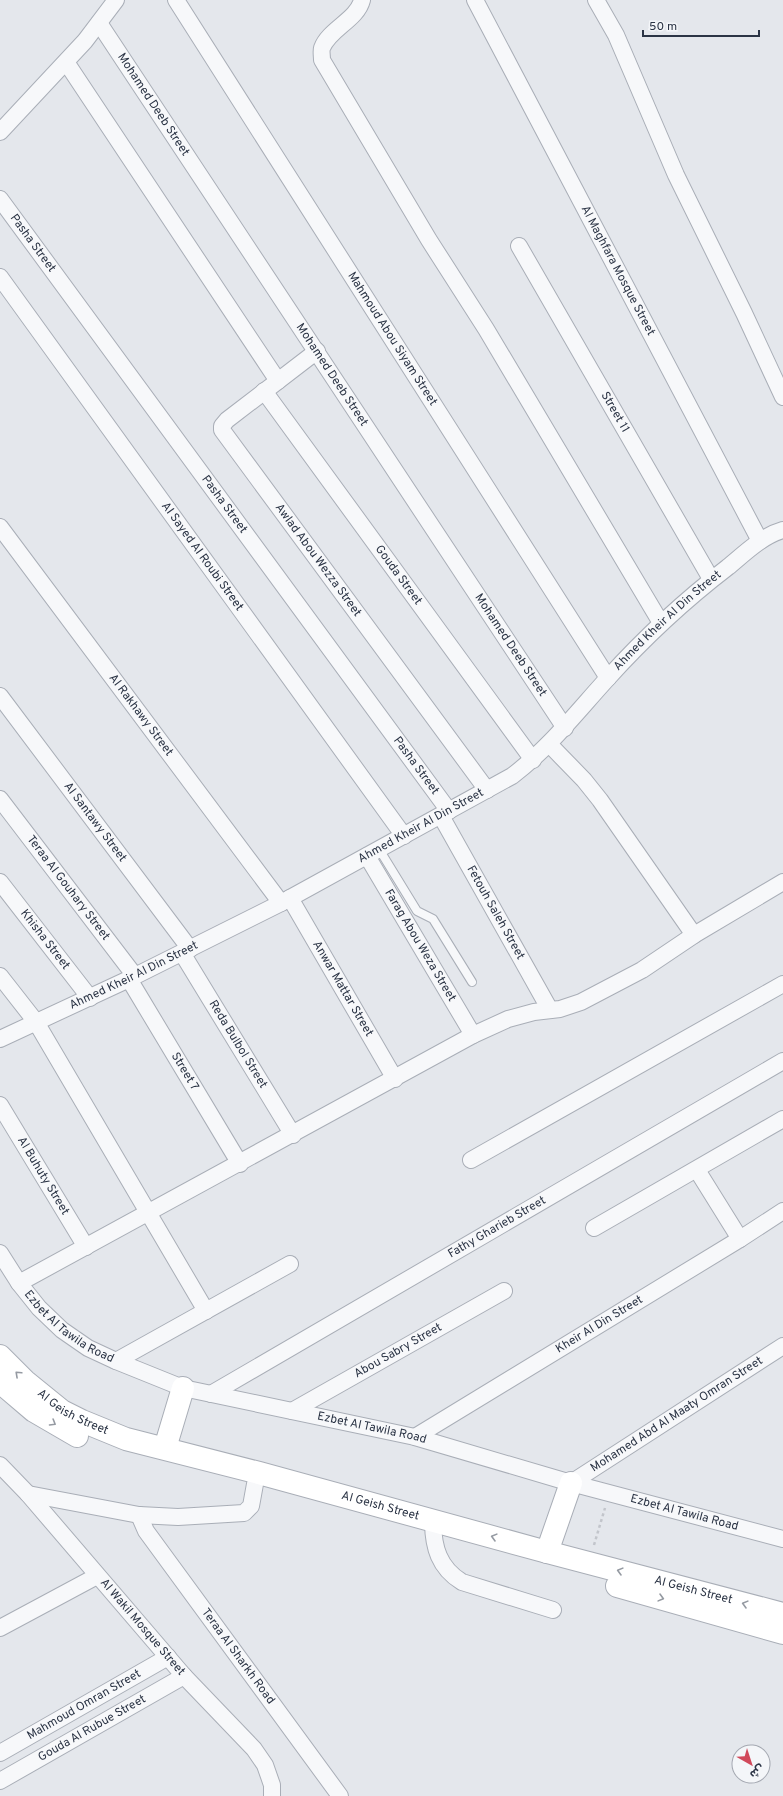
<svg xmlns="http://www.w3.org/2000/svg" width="783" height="1796" font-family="Overpass,'Noto Sans Arabic',sans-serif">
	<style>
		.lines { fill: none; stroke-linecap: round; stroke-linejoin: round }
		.lane-casing { stroke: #a9aeb7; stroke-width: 10 }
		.street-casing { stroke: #a9aeb7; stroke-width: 18 }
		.secondary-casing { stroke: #a9aeb7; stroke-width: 24 }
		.path { stroke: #c2c5cb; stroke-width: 2.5; stroke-dasharray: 3 3; stroke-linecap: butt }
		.lane { stroke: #f7f8fa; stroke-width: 8 }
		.street { stroke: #f7f8fa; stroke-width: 16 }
		.secondary { stroke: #fff; stroke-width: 22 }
		.oneway { stroke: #959aa2 }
		.labels { text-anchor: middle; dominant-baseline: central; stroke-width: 3.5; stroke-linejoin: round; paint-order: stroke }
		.street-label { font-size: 12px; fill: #2b3445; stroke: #f4f6f9 }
	</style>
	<rect width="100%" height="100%" fill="#e4e7ec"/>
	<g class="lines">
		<defs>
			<path id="lane" d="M379,849L417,911L433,919L472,982"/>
			<g id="street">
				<path id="s1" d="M176,0L608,678"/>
				<path d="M362,0C357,20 329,29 322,48C321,51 322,56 322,60L429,240L486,329L661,623"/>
				<path id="s2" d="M475,0L760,541"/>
				<path d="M596,0L616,35L676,175L744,313L783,397"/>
				<path id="s3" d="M99,23L565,728"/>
				<path d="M66,62L278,381"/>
				<path d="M0,132L85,41L116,0"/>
				<path id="s4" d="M0,199L449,811"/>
				<path id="s5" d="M519,246L711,579"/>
				<path id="s6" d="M0,277L404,836"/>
				<path id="s7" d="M317,351L227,420L222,426V430L487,790"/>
				<path id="s8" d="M264,391L533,760"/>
				<path id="s9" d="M0,527L281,903"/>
				<path id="s10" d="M0,696L190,949"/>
				<path d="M549,744L584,780L600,800L694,935"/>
				<path id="s11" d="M0,799L135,976"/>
				<path id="s12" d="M441,816L550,1010"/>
				<path id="s13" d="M367,856L473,1035"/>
				<path id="s14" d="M0,882L90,998"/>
				<path id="s15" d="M290,898L395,1079"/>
				<path id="s16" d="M182,953L293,1135"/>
				<path d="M0,976L36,1022L206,1311"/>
				<path id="s17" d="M129,979L240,1164"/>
				<path id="s18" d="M0,1039L129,979L281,903L512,776C549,748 576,713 607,679C644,638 685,600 728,567C745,553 762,536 783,530"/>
				<path id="s19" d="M0,1105L86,1247"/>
				<path d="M471,1160L783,984"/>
				<path d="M697,1170L740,1239"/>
				<path d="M594,1228L783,1119"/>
				<path id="s20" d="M0,1253L19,1283L39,1308L62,1330L88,1348L116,1361L183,1388L415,1437L571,1483L783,1539"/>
				<path d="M19,1283L473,1035L508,1019L534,1012L560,1009L581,1002L642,970L694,935L783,882"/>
				<path d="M116,1361L290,1264"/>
				<path id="s21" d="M211,1394L783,1061"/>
				<path id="s22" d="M292,1411L504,1291"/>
				<path id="s23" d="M415,1437L740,1239L783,1211"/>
				<path id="s24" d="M0,1465L28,1494L184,1676L254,1749L265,1765L272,1785V1796"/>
				<path id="s25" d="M571,1483L783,1346"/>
				<path d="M28,1494L139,1515L178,1517L244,1513L251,1506L255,1484"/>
				<path id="s26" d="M139,1515L146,1531L340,1796"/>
				<path d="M433,1521C433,1547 439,1568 462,1582L553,1610"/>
				<path d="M0,1628L97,1576"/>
				<path id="s27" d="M0,1753L168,1657"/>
				<path id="s28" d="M0,1781L184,1676"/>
			</g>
			<g id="secondary">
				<path id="s29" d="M0,1356L25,1381L62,1411L82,1421L126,1439L259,1473L547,1552L783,1614"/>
				<path d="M0,1382L34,1411L77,1436"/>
				<path d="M165,1448L183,1388"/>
				<path d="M547,1552L571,1483"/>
				<path d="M617,1586L783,1633"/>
			</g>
		</defs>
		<use href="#lane" class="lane-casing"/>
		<use href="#street" class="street-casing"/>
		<use href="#secondary" class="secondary-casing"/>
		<path class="path" d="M594,1545L605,1508"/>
		<use href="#lane" class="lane"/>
		<use href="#street" class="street"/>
		<use href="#secondary" class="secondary"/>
	</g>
	<defs><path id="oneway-chevron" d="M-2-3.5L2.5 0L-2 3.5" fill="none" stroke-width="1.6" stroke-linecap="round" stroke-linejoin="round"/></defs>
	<g class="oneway">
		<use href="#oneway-chevron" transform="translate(18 1374) rotate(-137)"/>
		<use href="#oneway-chevron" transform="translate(53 1423) rotate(31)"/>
		<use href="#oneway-chevron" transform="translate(494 1537) rotate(-165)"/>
		<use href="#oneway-chevron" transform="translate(620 1571) rotate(-165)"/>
		<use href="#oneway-chevron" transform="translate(661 1598) rotate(15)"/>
		<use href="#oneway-chevron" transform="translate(745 1604) rotate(-165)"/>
	</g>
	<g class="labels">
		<g class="street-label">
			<text stroke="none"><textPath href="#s3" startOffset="98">Mohamed Deeb Street</textPath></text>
			<text stroke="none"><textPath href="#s4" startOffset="55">Pasha Street</textPath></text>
			<text stroke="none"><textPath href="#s2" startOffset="306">Al Maghfara Mosque Street</textPath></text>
			<text stroke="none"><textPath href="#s1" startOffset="402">Mahmoud Abou Siyam Street</textPath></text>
			<text stroke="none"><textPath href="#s3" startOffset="422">Mohamed Deeb Street</textPath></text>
			<text stroke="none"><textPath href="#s5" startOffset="192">Street 11</textPath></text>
			<text stroke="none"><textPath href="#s4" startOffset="379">Pasha Street</textPath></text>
			<text stroke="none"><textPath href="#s6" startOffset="345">Al Sayed Al Roubi Street</textPath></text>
			<text stroke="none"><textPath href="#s7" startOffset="287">Awlad Abou Wezza Street</textPath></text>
			<text stroke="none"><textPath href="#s8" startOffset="228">Gouda Street</textPath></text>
			<text stroke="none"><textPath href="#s18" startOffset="796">Ahmed Kheir Al Din Street</textPath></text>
			<text stroke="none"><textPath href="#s3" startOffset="746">Mohamed Deeb Street</textPath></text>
			<text stroke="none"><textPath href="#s9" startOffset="235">Al Rakhawy Street</textPath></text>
			<text stroke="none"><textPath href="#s4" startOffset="703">Pasha Street</textPath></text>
			<text stroke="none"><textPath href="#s10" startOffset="158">Al Santawy Street</textPath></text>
			<text stroke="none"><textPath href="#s18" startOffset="472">Ahmed Kheir Al Din Street</textPath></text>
			<text stroke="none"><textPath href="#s11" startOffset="112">Teraa Al Gouhary Street</textPath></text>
			<text stroke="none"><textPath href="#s12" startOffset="111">Fetouh Saleh Street</textPath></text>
			<text stroke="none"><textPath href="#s14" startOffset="73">Khisha Street</textPath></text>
			<text stroke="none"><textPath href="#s13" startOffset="104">Farag Abou Weza Street</textPath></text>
			<text stroke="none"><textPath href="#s18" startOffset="148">Ahmed Kheir Al Din Street</textPath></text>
			<text stroke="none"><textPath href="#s15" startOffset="105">Anwar Mattar Street</textPath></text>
			<text stroke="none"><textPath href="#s16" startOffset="107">Reda Bulbol Street</textPath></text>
			<text stroke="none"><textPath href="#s17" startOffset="108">Street 7</textPath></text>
			<text stroke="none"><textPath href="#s19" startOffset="83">Al Buhuty Street</textPath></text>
			<text stroke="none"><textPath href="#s21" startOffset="331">Fathy Gharieb Street</textPath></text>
			<text stroke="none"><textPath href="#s20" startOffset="103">Ezbet Al Tawila Road</textPath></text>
			<text stroke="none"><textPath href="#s23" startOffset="216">Kheir Al Din Street</textPath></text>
			<text stroke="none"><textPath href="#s22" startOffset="122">Abou Sabry Street</textPath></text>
			<text stroke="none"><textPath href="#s29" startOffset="93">Al Geish Street</textPath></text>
			<text stroke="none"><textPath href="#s25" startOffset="126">Mohamed Abd Al Maaty Omran Street</textPath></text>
			<text stroke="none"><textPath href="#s20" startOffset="427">Ezbet Al Tawila Road</textPath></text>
			<text stroke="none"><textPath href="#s29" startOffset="416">Al Geish Street</textPath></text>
			<text stroke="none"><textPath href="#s20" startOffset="751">Ezbet Al Tawila Road</textPath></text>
			<text stroke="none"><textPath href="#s29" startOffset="740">Al Geish Street</textPath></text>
			<text stroke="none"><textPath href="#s24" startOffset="216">Al Wakil Mosque Street</textPath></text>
			<text stroke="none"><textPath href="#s26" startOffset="173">Teraa Al Sharkh Road</textPath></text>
			<text stroke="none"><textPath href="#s27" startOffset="97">Mahmoud Omran Street</textPath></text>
			<text stroke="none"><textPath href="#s28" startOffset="106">Gouda Al Rubue Street</textPath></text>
		</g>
	</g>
	<g transform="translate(751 1764) rotate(141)"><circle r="19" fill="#f4f6f9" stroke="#a4a8b1"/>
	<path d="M0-3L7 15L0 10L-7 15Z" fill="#d1495b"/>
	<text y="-6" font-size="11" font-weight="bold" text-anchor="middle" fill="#2b3445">ش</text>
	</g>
	<path d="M643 30v6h116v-6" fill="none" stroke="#2b3445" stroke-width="2"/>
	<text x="649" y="30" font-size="12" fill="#2b3445" stroke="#f4f6f9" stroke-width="3" paint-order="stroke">50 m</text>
</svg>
